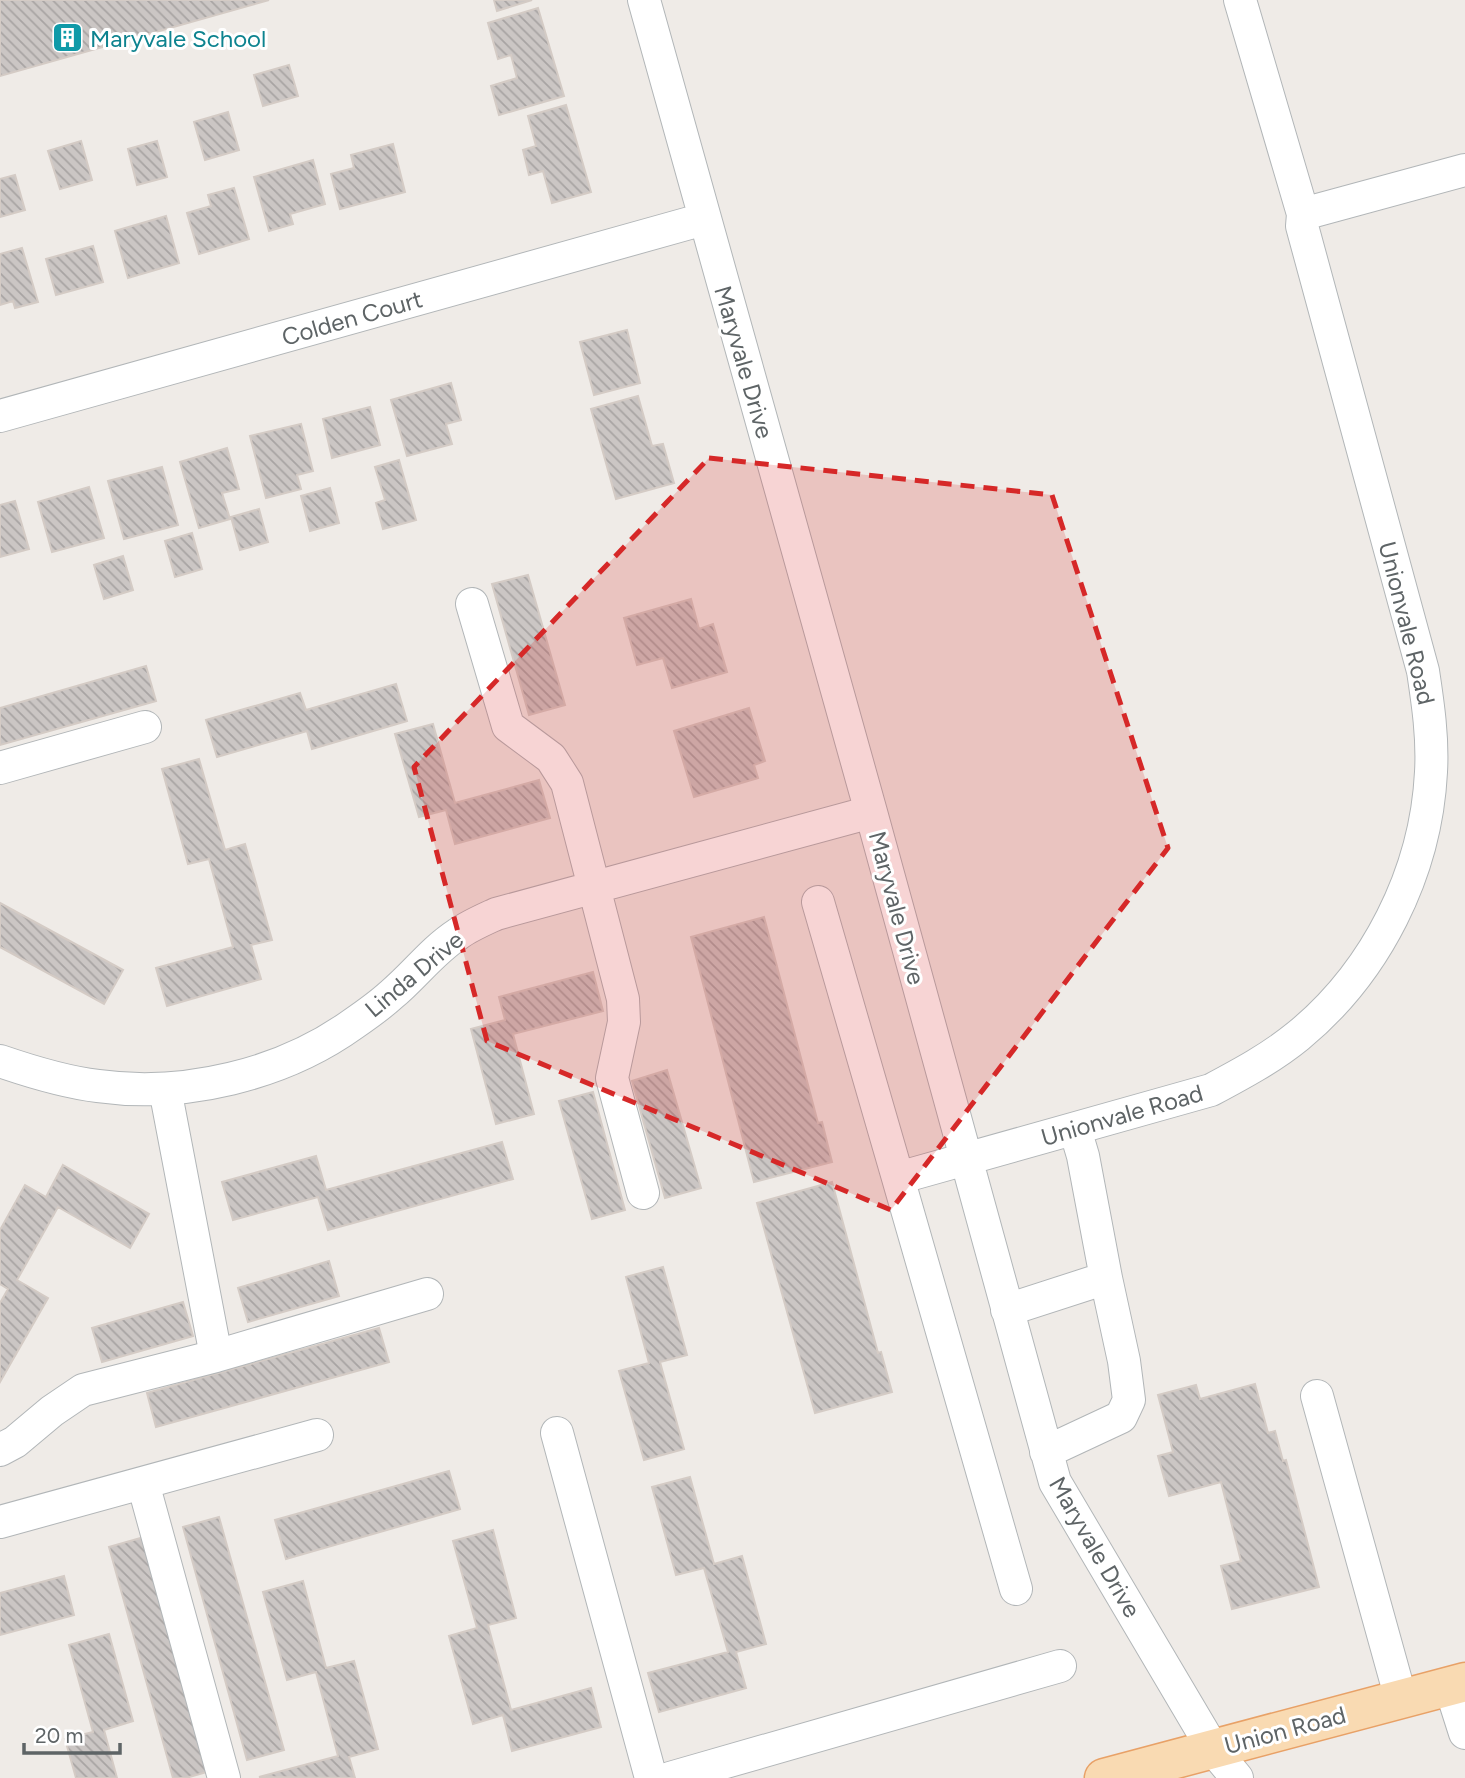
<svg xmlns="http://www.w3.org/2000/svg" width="1465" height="1778" font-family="Figtree,sans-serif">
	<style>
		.building { fill: url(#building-back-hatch); stroke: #d4cbc5; stroke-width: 2 }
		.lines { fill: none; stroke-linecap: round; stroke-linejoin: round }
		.minor-casing { stroke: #b2b6b8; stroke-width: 34 }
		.major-casing { stroke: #e8a167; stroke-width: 41 }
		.minor { stroke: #fff; stroke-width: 32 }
		.major { stroke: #f9dab2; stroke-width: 38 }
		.marked { fill: #d62828; fill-opacity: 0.2; stroke: #d62828; stroke-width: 5; stroke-dasharray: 14 9; stroke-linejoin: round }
		.labels { text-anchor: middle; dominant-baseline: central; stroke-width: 6; stroke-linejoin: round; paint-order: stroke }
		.culture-label { font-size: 24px; fill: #0d838f; stroke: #fff; text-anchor: start }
		.street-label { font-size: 24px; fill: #5e6466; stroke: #fff }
	</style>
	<defs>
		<pattern id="building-back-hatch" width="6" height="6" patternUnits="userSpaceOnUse" patternTransform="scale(1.75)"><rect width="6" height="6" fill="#cbc6c4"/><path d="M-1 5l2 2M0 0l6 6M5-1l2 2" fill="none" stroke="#a8a4a3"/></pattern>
	</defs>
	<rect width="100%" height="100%" fill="#efebe7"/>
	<path class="building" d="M0,0H269L0,76Z
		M494,0H532L497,11Z
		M538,8L564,96L499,115L491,86L517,78L511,55L498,59L488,23Z
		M289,65L298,96L263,106L254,75Z
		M566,105L591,192L552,203L543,171L529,175L523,150L536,146L528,116Z
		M228,112L239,150L205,160L194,122Z
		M81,141L92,180L60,189L48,151Z
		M157,141L167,177L137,185L128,149Z
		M393,144L405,192L340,209L331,174L354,168L351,155Z
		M313,160L325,204L290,214L293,224L269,231L254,177Z
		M15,175L25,210L0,217V179Z
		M234,188L249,239L199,254L187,213L211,206L208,195Z
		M166,216L179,263L128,278L115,231Z
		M93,246L103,282L56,295L46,259Z
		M22,248L38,302L15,308L13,301L0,305V254Z
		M627,330L640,383L594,395L580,342Z
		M451,383L461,420L446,424L452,444L407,456L391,400Z
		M638,396L652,446L663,444L674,483L616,499L591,409Z
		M370,407L380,445L332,458L323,419Z
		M301,424L313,471L297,475L301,489L266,498L250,436Z
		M227,448L239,489L222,493L230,519L199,528L180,462Z
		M399,460L416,520L383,529L376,503L385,500L375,467Z
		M162,467L178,525L124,539L108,481Z
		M89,487L104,538L52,552L38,502Z
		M330,488L339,523L310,531L301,496Z
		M15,501L29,549L0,557V505Z
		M259,509L268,542L240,550L231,517Z
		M192,533L202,569L175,577L165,541Z
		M123,556L133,590L104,599L94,565Z
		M528,575L565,705L529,715L492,584Z
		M691,599L699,629L713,624L727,672L672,688L663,658L637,665L624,618Z
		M146,666L156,701L0,745V708Z
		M396,684L407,721L312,749L307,731L217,757L206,720L300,693L306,710Z
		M749,708L765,761L754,765L758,778L694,797L674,731Z
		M433,724L455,803L539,780L550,818L455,844L446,810L419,817L395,734Z
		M199,759L225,850L245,844L272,940L251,945L261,979L167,1006L156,968L233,947L209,859L188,864L162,769Z
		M0,903L123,970L104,1004L0,947Z
		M764,917L818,1123L822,1122L832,1162L754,1182L691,937Z
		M593,972L603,1011L513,1034L534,1114L496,1124L471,1029L505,1020L499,997Z
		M667,1070L701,1188L665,1198L632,1081Z
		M593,1092L625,1210L592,1219L559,1101Z
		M502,1142L513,1179L328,1230L318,1197L233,1220L222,1182L316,1156L326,1190Z
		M63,1165L149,1214L130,1248L58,1207L17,1280L48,1298L0,1382V1303L8,1289L0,1284V1230L25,1185L46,1197Z
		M832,1182L878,1353L881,1352L892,1392L815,1413L757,1203Z
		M329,1261L339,1296L248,1322L238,1288Z
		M663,1267L687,1355L660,1362L684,1449L644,1460L619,1371L649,1363L626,1277Z
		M183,1302L193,1336L102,1362L92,1328Z
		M379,1328L389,1362L156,1427L147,1393Z
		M1255,1384L1268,1433L1275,1431L1283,1461L1286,1460L1319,1587L1232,1609L1221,1566L1241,1561L1221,1482L1169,1496L1158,1456L1173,1452L1158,1395L1196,1385L1200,1399Z
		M449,1471L460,1509L286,1559L275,1520Z
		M690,1477L714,1564L742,1556L766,1644L736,1652L746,1688L659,1712L648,1673L728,1652L704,1568L676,1575L652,1487Z
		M219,1517L284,1750L247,1760L183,1527Z
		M493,1530L516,1618L488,1625L511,1710L591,1688L601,1727L512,1751L503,1715L473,1724L449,1636L477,1628L453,1541Z
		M144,1537L210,1771L186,1778H173L109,1547Z
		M64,1576L74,1615L0,1635V1593Z
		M303,1581L326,1668L354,1661L378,1749L349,1757L355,1778L259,1777L338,1756L316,1672L287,1680L263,1592Z
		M109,1634L133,1721L104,1730L117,1778H76L65,1739L93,1732L69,1645Z"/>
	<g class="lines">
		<defs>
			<path id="minor" d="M644,0L871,812L1055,1482L1213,1749L1237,1778
				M1303,214L1465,170
				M0,416L704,219
				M472,604L508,726L551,758L567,783L623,999L624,1022L612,1078L643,1193
				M0,768L145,727
				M818,902L898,1178
				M0,1061C32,1072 64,1082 98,1086C184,1098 282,1075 353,1024C366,1015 379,1006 391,995C414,976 432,951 458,934C469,926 483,920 496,914L871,812
				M1007,1310L1106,1278L1083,1156L1075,1129
				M216,1356L427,1294
				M1317,1396L1401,1699
				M557,1433L651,1778
				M0,1450L15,1442L52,1411L83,1390L216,1356L165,1089
				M1046,1452L1121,1417L1129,1400L1124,1361L1106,1278
				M143,1483L224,1778
				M0,1522L317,1435
				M1016,1589L898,1178L1211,1090C1241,1074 1271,1058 1298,1036C1376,972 1426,873 1431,772C1433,738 1428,704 1423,671L1302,226L1303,214L1240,0
				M1450,1686L1465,1733
				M670,1778L1060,1666"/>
			<path id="major" d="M1104,1778L1465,1682"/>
		</defs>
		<use href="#minor" class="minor-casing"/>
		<use href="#major" class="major-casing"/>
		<use href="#minor" class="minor"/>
		<use href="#major" class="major"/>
	</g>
	<path class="marked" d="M709,458L1052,495L1168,848L891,1210L487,1041L414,767Z"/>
	<defs>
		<symbol id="building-square" viewBox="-11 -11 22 22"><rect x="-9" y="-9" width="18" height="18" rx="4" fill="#0f9aa8" stroke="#fff"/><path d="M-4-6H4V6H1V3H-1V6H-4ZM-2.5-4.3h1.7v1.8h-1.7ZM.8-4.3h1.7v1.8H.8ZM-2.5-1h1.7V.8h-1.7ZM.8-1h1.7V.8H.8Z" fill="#fff"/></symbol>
	</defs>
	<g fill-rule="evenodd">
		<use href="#building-square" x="50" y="20" width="35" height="35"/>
	</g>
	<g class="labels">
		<g class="culture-label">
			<text x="90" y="38">Maryvale School</text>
		</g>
		<g class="street-label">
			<text transform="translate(352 318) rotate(-16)">Colden Court</text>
			<text transform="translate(744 362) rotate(74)">Maryvale Drive</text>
			<text transform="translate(1407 623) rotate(76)">Unionvale Road</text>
			<text transform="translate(897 908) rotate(75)">Maryvale Drive</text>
			<text transform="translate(414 974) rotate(-40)">Linda Drive</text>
			<text transform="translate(1122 1115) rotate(-16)">Unionvale Road</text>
			<text transform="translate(1095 1547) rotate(60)">Maryvale Drive</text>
			<text transform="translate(1285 1730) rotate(-15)">Union Road</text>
		</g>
	</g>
	<path d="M24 1743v10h96v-10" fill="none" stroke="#5e6466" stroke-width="3.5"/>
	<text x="35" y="1743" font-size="21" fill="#5e6466" stroke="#ffffff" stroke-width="5" paint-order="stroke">20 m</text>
</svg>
